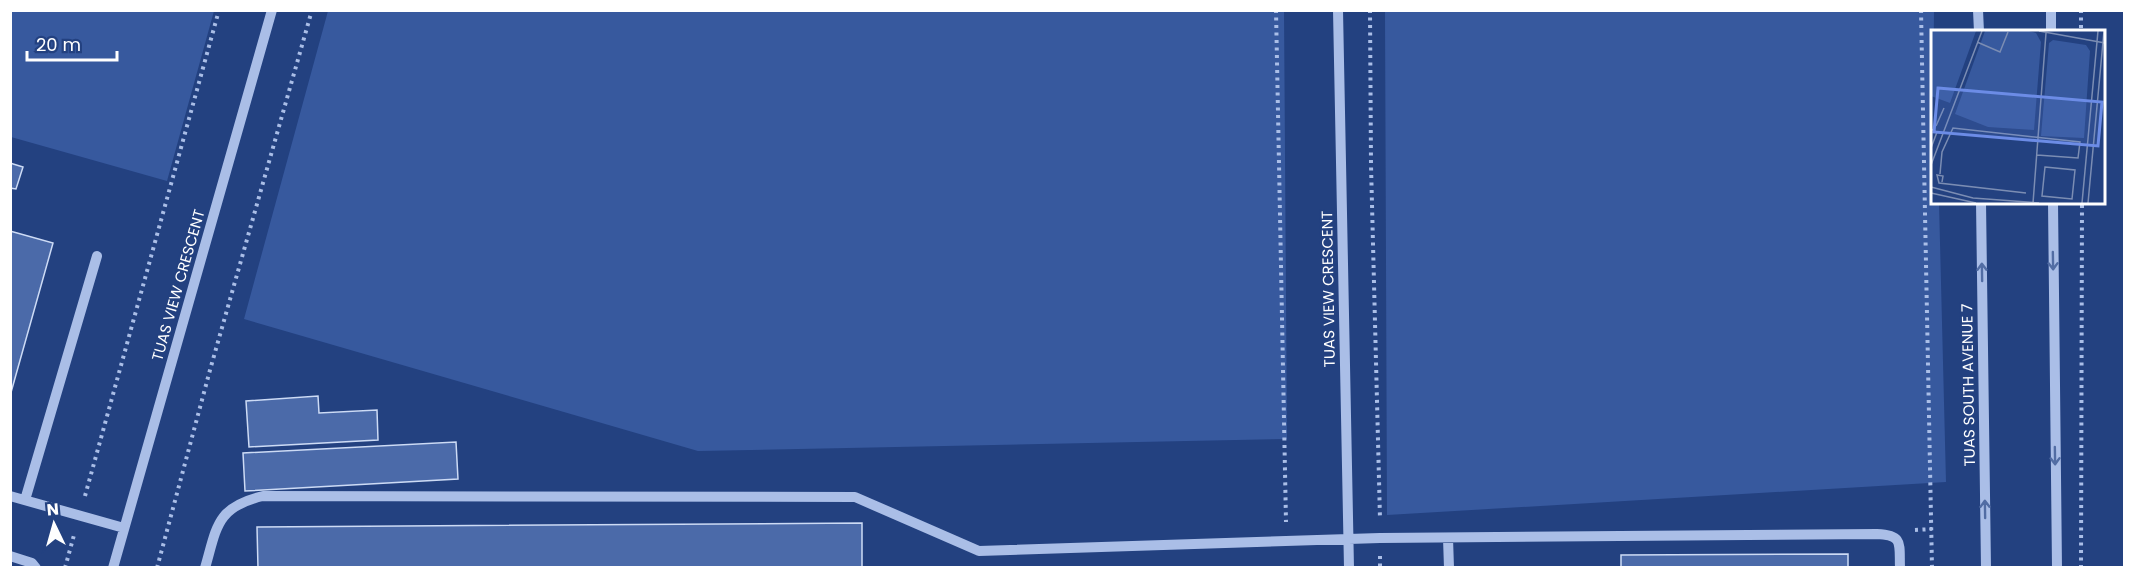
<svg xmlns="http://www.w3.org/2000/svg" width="2135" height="578" font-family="Poppins,sans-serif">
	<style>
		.green { fill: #37599e }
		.building { fill: #4b6aa9; stroke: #cddbf5; stroke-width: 1.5 }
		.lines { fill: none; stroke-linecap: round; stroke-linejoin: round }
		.path { stroke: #aabee7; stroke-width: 4; stroke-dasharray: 3 4.5; stroke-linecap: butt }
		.minor { stroke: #aabee7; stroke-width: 10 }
		.oneway { stroke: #526da4 }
		.labels { text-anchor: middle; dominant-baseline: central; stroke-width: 4.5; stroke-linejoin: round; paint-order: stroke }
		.street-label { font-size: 15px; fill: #fff; stroke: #234180 }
		.inset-road { fill: none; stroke: #7b8db3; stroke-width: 1.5 }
		.view { fill: #6c8ce6; fill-opacity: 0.15; stroke: #6c8ce6; stroke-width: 3 }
		.inset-edge { fill: none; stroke: #fff; stroke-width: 3 }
	</style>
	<rect width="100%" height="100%" fill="#234180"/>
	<path class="green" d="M10,11H214L167,181L11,137Z
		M328,11H1284L1287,439L698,451L244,319Z
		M1385,11H1934L1932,202L1939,203L1946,482L1387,515Z"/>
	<path class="building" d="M10,163L23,167L16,189L10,188Z
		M10,231L53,243L10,396Z
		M318,396L319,413L377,410L378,440L249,447L246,401Z
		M456,442L458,479L245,491L243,453Z
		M862,523V568H258L257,527Z
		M1848,554V568H1621V555Z"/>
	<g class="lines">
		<path class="path" d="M1276,10L1286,522
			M1370,10L1371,165L1380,519
			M1921,10L1932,568
			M2081,10V32
			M85,496L219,10
			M1915,530L1932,529
			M1380,556V568
			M65,568L74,535
			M157,568L210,370L312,10
			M2081,568L2082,202"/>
		<path class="minor" d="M1338,10L1349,568
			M1978,10L1979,32
			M2051,10V32
			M1981,202L1986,568
			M2053,202L2057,568
			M10,496L124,528
			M25,500L97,256
			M1448,538L1449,568
			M10,556L32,563L36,568
			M113,568L272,10
			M205,568C217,527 216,507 263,496L855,497L979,551L1380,538L1877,534C1904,535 1899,544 1900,568"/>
	</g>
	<defs><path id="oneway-shaft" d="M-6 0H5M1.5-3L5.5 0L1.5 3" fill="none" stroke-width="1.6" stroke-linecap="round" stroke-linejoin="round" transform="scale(1.5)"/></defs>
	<g class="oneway">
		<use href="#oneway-shaft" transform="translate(2053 261) rotate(89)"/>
		<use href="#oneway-shaft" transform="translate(1982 272) rotate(-91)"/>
		<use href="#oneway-shaft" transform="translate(2055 456) rotate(89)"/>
		<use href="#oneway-shaft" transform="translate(1985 509) rotate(-91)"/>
	</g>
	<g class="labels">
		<g class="street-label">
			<text transform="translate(178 285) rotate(-74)">TUAS VIEW CRESCENT</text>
			<text transform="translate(1328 289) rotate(-91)">TUAS VIEW CRESCENT</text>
			<text transform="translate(1968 385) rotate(-91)">TUAS SOUTH AVENUE 7</text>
		</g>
	</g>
	<g transform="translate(1931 30)">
		<rect width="174" height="174" fill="#234180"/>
		<path d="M0,1H45L19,73L0,66ZM54,1H98L105,3L110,12L103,100L57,97L24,84ZM122,10L155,15L159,21L153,108L110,106L118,13Z" fill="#37599e"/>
		<path class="inset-road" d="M108,1L174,13M46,12L69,22L77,2M5,96L13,78M0,99L6,102L0,118M0,135L51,1M114,137L144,140L141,169L111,166ZM9,144L11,122L22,98L149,112L147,128L106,125M11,152L12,146L6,145L8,153L95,163M0,157L42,168L108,173M0,163L45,173M102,173L115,3M151,173L167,1M157,173L173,1"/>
		<path class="view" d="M7,58L171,72L167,116L3,102Z"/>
		<rect width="174" height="174" class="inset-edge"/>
	</g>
	<rect width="2135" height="578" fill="none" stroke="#ffffff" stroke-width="24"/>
	<g transform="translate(54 524) rotate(355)" stroke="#234180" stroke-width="4.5" paint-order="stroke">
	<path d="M0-4.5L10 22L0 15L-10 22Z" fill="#ffffff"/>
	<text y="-9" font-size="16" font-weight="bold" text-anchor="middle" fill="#ffffff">N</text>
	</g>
	<path d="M27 51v9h90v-9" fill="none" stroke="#ffffff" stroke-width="3"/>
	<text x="36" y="51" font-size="18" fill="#ffffff" stroke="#234180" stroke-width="4.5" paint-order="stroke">20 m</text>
</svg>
